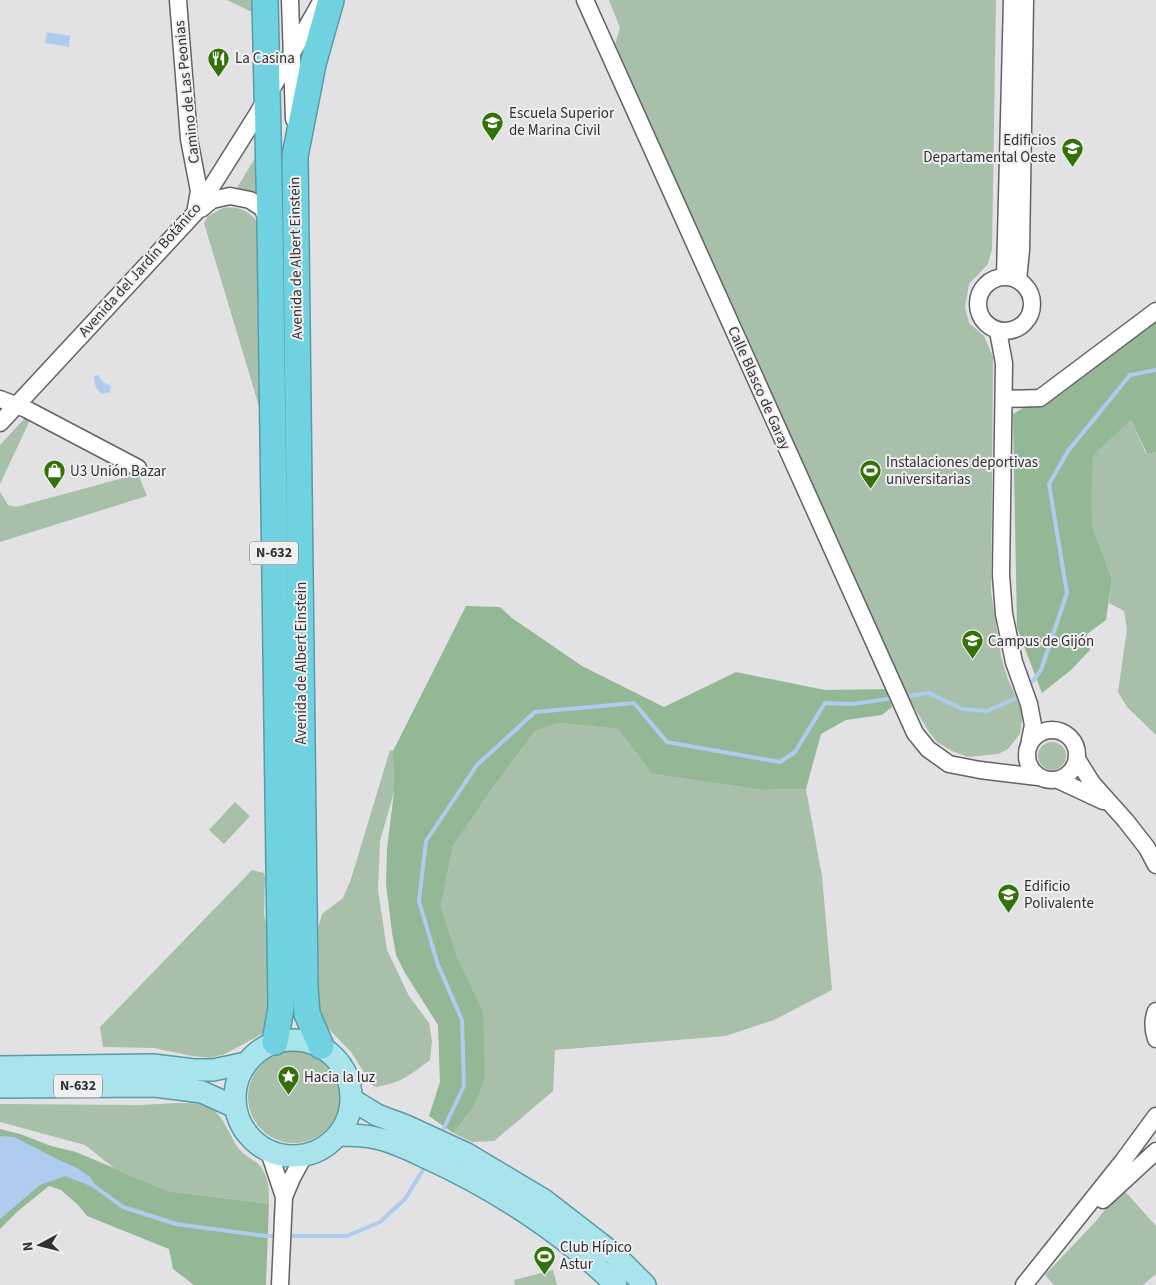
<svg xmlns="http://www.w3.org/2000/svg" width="1156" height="1285" font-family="'Source Sans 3',sans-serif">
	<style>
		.green { fill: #a8bfa9 }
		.forest { fill: #94b896 }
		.water { fill: #aeccf0 }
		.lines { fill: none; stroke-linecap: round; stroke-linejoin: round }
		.stream { stroke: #aeccf0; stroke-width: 4 }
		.minor-casing { stroke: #636365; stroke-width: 19 }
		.major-casing { stroke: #5a9aa3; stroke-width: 24 }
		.highway-casing { stroke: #5a9aa3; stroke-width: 28 }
		.minor { stroke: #fff; stroke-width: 16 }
		.major { stroke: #a9e4ec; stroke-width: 21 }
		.highway { stroke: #70d2e0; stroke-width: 25 }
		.labels { text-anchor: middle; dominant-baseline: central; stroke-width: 4; stroke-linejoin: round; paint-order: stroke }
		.shield { fill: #efeff1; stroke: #6a6a6b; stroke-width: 1 }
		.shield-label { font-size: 14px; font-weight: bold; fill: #313132 }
		.poi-label { font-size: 15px; fill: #313132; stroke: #efeff1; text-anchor: start }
		.street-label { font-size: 15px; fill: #313132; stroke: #efeff1 }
	</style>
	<rect width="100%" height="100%" fill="#e2e2e4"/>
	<path class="green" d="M227,0H254V13Z
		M609,0H996L992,249L988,264L969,284L965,307L969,323L984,336L993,357L991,592L1001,656L1007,677L1023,712L1020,734L1008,749L998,754L968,757L952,751L937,742L929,732L896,677L615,44L620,28Z
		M263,145L264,201L235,191Z
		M223,208C239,206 251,211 260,226L264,423L204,223L208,216Z
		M25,418L30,420L0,484V445Z
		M1131,420L1146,454L1156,452V735L1127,707L1118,692L1127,629L1124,611L1109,603L1112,579L1092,525L1093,454Z
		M138,474L147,496L0,542V492L8,505L16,507Z
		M559,723L618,729L652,774L762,790L806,789L822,876L832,990L774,1020L726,1036L555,1050L553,1091L494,1141L472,1142L453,1133L473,1108L458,959L441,906L453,846L492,789L535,731Z
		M1038 756a14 14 0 1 1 28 0a14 14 0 1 1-28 0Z
		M390,750L393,751L394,792L380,841L378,890L387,950L409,996L429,1023L432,1041L430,1060C410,1075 401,1083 376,1087L372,1085L351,1052L325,1025L320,1015L317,989V931L322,914L343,898L351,879Z
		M235,802L250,816L224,844L209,830Z
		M252,870L264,873L265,878L264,915L268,932L269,1020L262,1034L225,1054L210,1058L192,1056L154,1048L103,1047L100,1027Z
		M248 1097a46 46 0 1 1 92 0a46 46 0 1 1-92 0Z
		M178,1103C188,1103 200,1102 209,1107C227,1117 229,1140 243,1153C252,1161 259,1161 265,1174C269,1183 269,1193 269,1204L168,1191L114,1168L85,1145L0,1122V1104L139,1105Z
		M1122,1188L1156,1226V1274L1143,1285H1054L1045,1275L1096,1221Z
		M553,1270L557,1285H515L514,1280Z"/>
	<path class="forest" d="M1156,318V452L1147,454L1131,420L1093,455L1092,525L1112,579L1106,620L1087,634L1090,650L1071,670L1042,693L1017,628L1013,414L1040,398Z
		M466,606L500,607L512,618L582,666L664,707L736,672L825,690L887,689L892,707L882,715L846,720L821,734L806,789L762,790L652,774L618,729L559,723L535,731L492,789L453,846L441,906L458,959L483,1013L485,1077L473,1108L453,1133L429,1116L440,1082L438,1025L405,973L396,955L392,932L386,884L387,849L394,792L393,751Z
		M0,1129L20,1134L51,1146L76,1152L168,1191L269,1204L266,1285H194L173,1269L169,1249L87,1216L78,1205L61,1190L49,1186L18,1211L0,1229Z"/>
	<path class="water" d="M47,32L70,36L69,47L45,43Z
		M98,375L103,382L111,386L110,392L102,394C96,389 94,384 94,376Z
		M0,1136L14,1137L57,1159L77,1168L90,1177L98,1189L65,1176L40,1185L0,1219Z"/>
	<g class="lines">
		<path class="stream" d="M1028,687L1041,670L1067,593L1049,484L1068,451L1130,375L1156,370
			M902,697L929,693L962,709L987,711L1021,696
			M441,1134L464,1086L462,1020L438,965L419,901L426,841L477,765L535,712L634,703L667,742L780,762L795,752L825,703L852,704L895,698
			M94,1186L123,1207L176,1224L266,1236H279
			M286,1236H347L380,1222L405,1199L426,1165"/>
		<defs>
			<path id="minor" d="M178,0L189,139L199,191L196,208
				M290,0L294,119
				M585,0L915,733L928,749L949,764L980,770L1038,777
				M201,209L212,200L230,196L250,200L262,208L269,222
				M978 304a27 27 0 1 1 54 0a27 27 0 1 1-54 0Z
				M1005,277L1012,0
				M1018,280L1021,250L1025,0
				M998,331L1004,363L1001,575L1004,614L1014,662L1029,704L1033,725L1030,740
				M0,399L26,409L138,468
				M1004,399L1040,398L1156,311
				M0,423L195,213L258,113L322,0
				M1027 755a25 25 0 1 1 50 0a25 25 0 1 1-50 0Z
				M1077,759L1092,783L1126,821L1147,848L1156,865
				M1058,780L1103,801
				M1156,1011C1152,1021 1153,1030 1156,1039
				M269,1152L284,1197
				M1103,1200L1156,1151
				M280,1285L284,1197L292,1178L304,1156
				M1024,1285L1123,1161L1156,1116"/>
			<path id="major" d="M235 1098a58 58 0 1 1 116 0a58 58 0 1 1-116 0Z
				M0,1067L153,1065L194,1070H213L246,1063
				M0,1087L155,1086L202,1092L235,1107
				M351,1099L377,1115L404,1125L467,1154L544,1200L615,1255L645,1285
				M338,1135C351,1135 364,1135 376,1138C395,1142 412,1151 429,1159C495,1189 564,1234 616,1285"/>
			<path id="highway" d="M265,0L270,223L281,1008L275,1042
				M321,1046L307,1014L305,987L295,156L313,64L331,0"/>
		</defs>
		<use href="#minor" class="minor-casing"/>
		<use href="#major" class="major-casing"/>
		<use href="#highway" class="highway-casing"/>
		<use href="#minor" class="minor"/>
		<use href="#major" class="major"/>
		<use href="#highway" class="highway"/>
	</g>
	<defs>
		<symbol id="restaurant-pin" viewBox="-11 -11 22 30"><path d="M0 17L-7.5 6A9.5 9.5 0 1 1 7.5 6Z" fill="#347209" stroke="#efeff1"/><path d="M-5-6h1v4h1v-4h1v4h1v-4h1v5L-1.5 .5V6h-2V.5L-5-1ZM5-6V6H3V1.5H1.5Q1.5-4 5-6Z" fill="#fff"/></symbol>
		<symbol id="university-pin" viewBox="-11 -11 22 30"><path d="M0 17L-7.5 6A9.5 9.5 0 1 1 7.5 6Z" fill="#347209" stroke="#efeff1"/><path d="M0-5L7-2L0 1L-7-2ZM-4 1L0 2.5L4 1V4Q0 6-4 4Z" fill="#fff"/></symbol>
		<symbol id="shop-pin" viewBox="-11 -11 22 30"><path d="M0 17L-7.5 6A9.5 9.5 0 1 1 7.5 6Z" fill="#347209" stroke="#efeff1"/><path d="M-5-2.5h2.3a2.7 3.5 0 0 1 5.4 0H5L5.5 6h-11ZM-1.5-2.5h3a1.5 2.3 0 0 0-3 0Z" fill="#fff"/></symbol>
		<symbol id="stadium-pin" viewBox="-11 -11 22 30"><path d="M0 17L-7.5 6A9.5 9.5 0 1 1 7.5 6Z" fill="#347209" stroke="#efeff1"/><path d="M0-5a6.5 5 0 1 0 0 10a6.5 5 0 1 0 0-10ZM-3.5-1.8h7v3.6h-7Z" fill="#fff"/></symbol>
		<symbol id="sight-pin" viewBox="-11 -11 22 30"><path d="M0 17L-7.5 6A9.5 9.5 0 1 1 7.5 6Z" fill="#347209" stroke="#efeff1"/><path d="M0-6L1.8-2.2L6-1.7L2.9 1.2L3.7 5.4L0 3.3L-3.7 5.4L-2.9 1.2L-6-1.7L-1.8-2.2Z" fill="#fff"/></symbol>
	</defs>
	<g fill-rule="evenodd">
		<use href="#restaurant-pin" x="206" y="46" width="25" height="34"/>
		<use href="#university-pin" x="480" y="110" width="25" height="34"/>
		<use href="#university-pin" x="1060" y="136" width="25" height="34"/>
		<use href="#shop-pin" x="42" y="458" width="25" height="34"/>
		<use href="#stadium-pin" x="858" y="458" width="25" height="34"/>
		<use href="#university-pin" x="960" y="628" width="25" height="34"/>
		<use href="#university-pin" x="996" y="882" width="25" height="34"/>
		<use href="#sight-pin" x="276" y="1064" width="25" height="34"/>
		<use href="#stadium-pin" x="532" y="1244" width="25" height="34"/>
	</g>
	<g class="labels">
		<g class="shield">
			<rect x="250" y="541.5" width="48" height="23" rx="4"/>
			<rect x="54" y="1074.5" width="48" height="23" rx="4"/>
		</g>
		<g class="shield-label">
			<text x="274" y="553">N-632</text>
			<text x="78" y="1086">N-632</text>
		</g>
		<g class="poi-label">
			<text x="235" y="58">La Casina</text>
			<text x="509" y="113">Escuela Superior<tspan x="509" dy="17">de Marina Civil</tspan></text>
			<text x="1056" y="140" text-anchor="end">Edificios<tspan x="1056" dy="17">Departamental Oeste</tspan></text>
			<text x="886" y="462">Instalaciones deportivas<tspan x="886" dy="17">universitarias</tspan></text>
			<text x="70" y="471">U3 Unión Bazar</text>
			<text x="988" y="641">Campus de Gijón</text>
			<text x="1024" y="886">Edificio<tspan x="1024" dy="17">Polivalente</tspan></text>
			<text x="304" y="1077">Hacia la luz</text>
			<text x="560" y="1247">Club Hípico<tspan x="560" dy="17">Astur</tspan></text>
		</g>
		<g class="street-label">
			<text transform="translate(187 92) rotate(-96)">Camino de Las Peonias</text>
			<text transform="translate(296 258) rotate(-91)">Avenida de Albert Einstein</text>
			<text transform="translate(140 270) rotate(-48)">Avenida del Jardín Botánico</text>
			<text transform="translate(759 388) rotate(66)">Calle Blasco de Garay</text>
			<text transform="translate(301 663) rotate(-90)">Avenida de Albert Einstein</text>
		</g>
	</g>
	<g transform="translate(40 1245) rotate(263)" stroke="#efeff1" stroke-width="4" paint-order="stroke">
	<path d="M0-4L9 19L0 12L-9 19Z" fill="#313132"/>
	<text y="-8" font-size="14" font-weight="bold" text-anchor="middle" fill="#313132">N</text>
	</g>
</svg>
